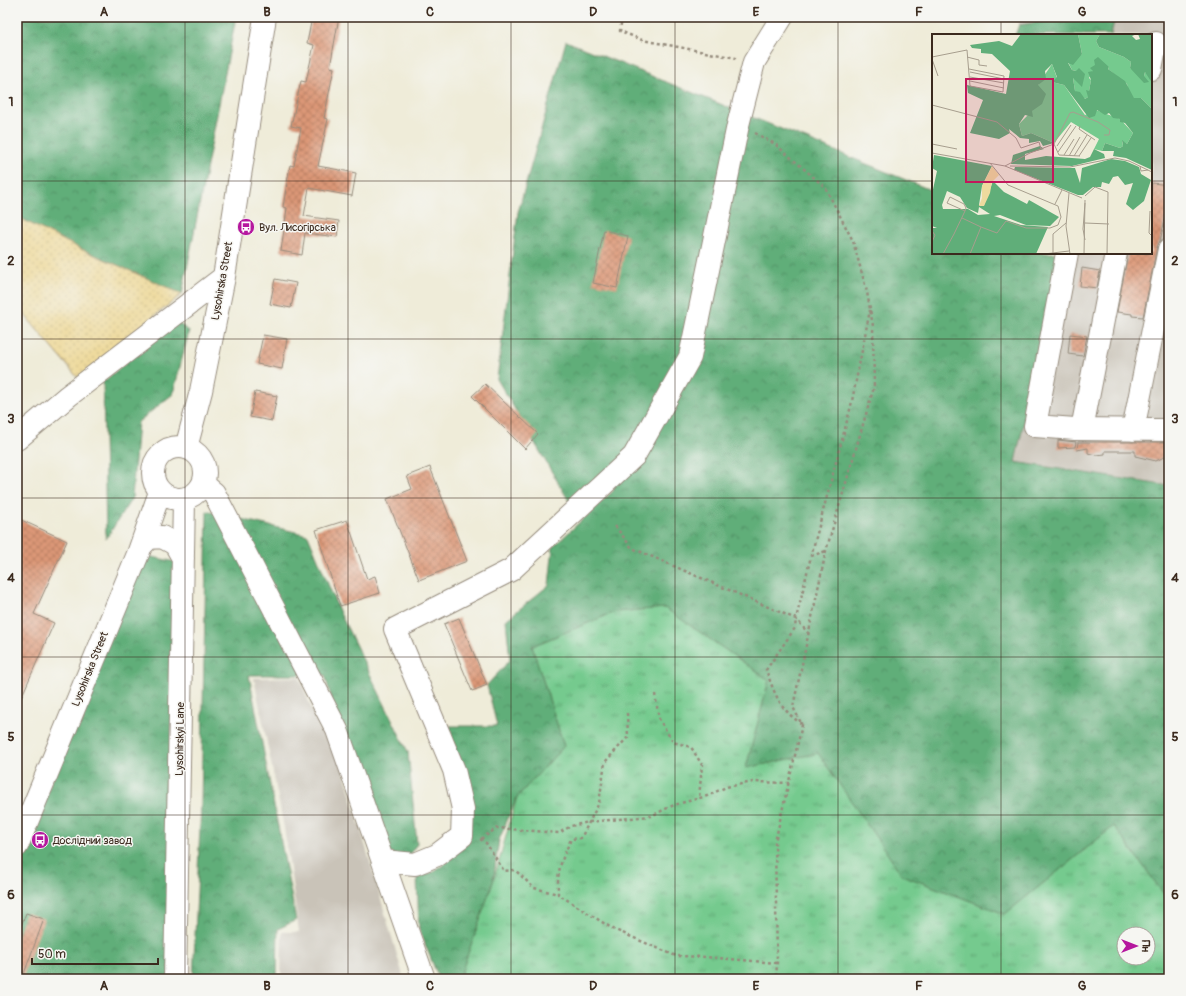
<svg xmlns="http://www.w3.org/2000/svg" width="1186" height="996" font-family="Pangolin,sans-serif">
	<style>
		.industrial { fill: #c9c3b8 }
		.grass { fill: url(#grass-tufts); stroke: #587a56; fill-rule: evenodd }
		.forest { fill: url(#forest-crowns); stroke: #4e6c4c }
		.sand { fill: url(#sand-dots); stroke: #94825e }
		.building { fill: url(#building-cross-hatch) }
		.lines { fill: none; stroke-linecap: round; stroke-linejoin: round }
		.minor-casing { stroke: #958b7c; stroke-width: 24 }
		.path { stroke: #958b7c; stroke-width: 2.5; stroke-dasharray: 3 3; stroke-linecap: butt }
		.minor { stroke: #fff; stroke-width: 22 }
		.grid { fill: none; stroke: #3b2a1e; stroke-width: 1; stroke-opacity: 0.55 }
		.labels { text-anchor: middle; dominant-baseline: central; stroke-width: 3; stroke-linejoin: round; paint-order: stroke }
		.poi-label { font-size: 11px; fill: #3b2a1e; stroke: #f6f6f2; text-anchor: start }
		.street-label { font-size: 11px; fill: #3b2a1e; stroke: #f6f6f2 }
		.inset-road { fill: none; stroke: #a79e8e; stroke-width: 1 }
		.view { fill: #c2185b; fill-opacity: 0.15; stroke: #c2185b; stroke-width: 2 }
		.inset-edge { fill: none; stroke: #3b2a1e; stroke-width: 2 }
		.neatline { fill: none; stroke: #3b2a1e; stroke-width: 1.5 }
		.grid-label { font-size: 13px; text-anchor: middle; font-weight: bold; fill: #3b2a1e }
	</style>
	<defs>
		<pattern id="grass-tufts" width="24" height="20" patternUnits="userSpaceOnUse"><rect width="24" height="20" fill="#75ca8e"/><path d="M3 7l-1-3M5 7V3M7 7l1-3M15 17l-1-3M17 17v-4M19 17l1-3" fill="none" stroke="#61a473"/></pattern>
		<pattern id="forest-crowns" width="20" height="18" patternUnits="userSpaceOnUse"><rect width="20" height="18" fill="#60ae79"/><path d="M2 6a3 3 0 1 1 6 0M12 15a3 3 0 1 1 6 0" fill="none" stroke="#508e63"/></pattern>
		<pattern id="sand-dots" width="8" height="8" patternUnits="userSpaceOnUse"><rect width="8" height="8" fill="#eeda9e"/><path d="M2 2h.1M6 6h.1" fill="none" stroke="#cdbb88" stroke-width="1.8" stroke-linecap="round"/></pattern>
		<pattern id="building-cross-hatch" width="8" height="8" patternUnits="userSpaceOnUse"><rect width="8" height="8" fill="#dc9777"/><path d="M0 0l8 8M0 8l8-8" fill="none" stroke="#b47b61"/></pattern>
	</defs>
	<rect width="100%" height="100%" fill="#f6f6f2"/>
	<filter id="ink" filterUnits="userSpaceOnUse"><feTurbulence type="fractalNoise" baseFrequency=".025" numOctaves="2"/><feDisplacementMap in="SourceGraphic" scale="8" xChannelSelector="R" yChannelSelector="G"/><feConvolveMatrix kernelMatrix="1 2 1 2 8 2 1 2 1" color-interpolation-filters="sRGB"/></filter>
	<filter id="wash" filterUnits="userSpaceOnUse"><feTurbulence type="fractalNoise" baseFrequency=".012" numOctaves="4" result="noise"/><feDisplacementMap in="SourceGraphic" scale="16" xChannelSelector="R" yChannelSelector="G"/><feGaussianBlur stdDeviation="0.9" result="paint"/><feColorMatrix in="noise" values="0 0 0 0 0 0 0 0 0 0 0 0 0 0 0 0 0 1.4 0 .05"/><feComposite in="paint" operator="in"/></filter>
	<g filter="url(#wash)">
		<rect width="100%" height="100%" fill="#efecd9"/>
		<path class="industrial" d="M1018,17H1073L1019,25Z
			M1115,17H1169V486L1015,462L1062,253H1151V35H1111Z
			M299,677L319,728L335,741L404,979H281L282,932H299L284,827L254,678Z"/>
		<path class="grass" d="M665,608L769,680L746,768L818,753L902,875L1005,914L1114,826L1169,901V979H459L493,882L517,797L564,746L532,646L615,612ZM1124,934H1148V958H1124Z"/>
		<path class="forest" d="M17,17H236L182,294L79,248L17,217Z
			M1073,17H1115L1111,35H1015L1019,25Z
			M566,41L933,191V253H1062L1015,462L1169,486V901L1114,826L1005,914L902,875L818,753L746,768L769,680L665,608L615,612L532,646L564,746L517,797L499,840L493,882L459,979H439L419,929L417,878L436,871L467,844L470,809L450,726H497L487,685L510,660L506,620L549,585L553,547L614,490L603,476L569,501L497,379L518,212Z
			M175,321L189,331L173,394L138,422L132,498L106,539L103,382Z
			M207,511L308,535L340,613L408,752L417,844L383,889L325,675H249L296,920L278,929L277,979H193L201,805Z
			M138,554L176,562L169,979H17V871Z"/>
		<path class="sand" d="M17,217L79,248L182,294L78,378L17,306Z"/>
		<g id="blocks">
			<path class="building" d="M312,17H339L330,67L334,68L324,118L328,119L318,166L356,173L352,196L309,188L304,216L339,221L337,237L305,233L302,255L281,251L287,208L283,207L290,165L294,166L301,128L291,126L301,81L306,82L314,45L307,43Z
				M1152,183L1169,185V196L1166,215L1160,241L1157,247L1143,317L1132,316V314L1117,312L1128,253H1151V195Z
				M604,230L628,236L617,288L593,283Z
				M1082,268L1100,271L1097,288L1080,286Z
				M275,279L296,283L291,308L270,304Z
				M1070,334L1087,336L1083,356L1068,354Z
				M263,335L287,339L282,369L257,364Z
				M485,384L538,434L525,449L472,396Z
				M255,392L277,396L272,421L250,417Z
				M1058,440L1076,442L1075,447L1058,448Z
				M1078,442H1166V456L1156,461L1135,456V451H1105V454L1096,455L1088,453V448L1077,450Z
				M430,467L467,561L419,580L387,499L412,489L407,476Z
				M17,518L67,541L34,614L54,623L17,707Z
				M347,520L367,579L375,576L380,593L340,606L316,530Z
				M459,618L487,685L472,691L444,624Z
				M26,913L44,919L22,979H17V937Z"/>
		</g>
	</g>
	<g filter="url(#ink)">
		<use href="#blocks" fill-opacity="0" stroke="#958b7c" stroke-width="1"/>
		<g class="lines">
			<defs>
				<path id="minor" d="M1151,69L1156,43
					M1067,253L1035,426L1075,429L1169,430
					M1082,429L1116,253
					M1133,430L1169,249
					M17,439L68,396L224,277
					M153 473a26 26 0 1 1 52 0a26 26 0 1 1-52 0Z
					M186,448L201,391L224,277L265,17
					M203,484L214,493L337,730L424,979
					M141,546L149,538L162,537L175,544L183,558
					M17,846L138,554L160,492
					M383,861L415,864L437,855L462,836L463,809L454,770L395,629L511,570L634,456L690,357L738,125L754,62L782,17
					M175,979L184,499"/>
			</defs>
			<use href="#minor" class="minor-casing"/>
			<path class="path" d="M622,17L620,31L642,40L736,58
				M755,133L775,144L825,187L853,241L867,292L873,326L874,387L826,551L793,707L802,725L775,842L777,963L776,979
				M615,526L632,548L796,619L795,628L766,670C775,694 779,709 802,724
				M811,556L826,551
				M809,634L796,619L811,556L851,406L870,310
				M655,694L659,719L673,742L691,747L702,765L699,798
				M627,713L628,737L605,762L599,803L581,838L571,839C561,862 557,869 558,894L613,929L676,956L706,957L777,963
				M480,839L486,843L504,871L515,870L534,888L558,894
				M481,839L497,828L559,833L571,826L589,822L651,816L674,805L707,796L726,787L753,782L789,783"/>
			<use href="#minor" class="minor"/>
		</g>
	</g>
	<path class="grid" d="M185,17V979M348,17V979M511,17V979M675,17V979M838,17V979M1001,17V35M17,181H933M1151,181H1169M1001,253V979M17,339H1169M17,498H1169M17,657H1169M17,815H1169"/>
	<defs>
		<symbol id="bus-disc" viewBox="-11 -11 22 22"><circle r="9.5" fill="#b5179e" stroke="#f6f6f2"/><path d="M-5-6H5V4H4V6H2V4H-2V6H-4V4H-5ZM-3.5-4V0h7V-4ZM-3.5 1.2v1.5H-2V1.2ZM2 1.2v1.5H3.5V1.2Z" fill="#fff"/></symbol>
	</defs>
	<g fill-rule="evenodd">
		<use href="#bus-disc" x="236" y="217" width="20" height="20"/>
		<use href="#bus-disc" x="30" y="830" width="20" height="20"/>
	</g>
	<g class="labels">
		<g class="poi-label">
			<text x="259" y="227">Вул. Лисогірська</text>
			<text x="53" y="840">Дослідний завод</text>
		</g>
		<g class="street-label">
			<text transform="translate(222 281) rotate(-80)">Lysohirska Street</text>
			<text transform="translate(90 669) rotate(-68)">Lysohirska Street</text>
			<text transform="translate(180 739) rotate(-89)">Lysohirskyi Lane</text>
		</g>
	</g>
	<g transform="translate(932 34)">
		<rect width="220" height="220" fill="#efecd9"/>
		<path d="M146,0H168L164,7L167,13L192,23L199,28L198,34L212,42L213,38L216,40L220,49V75L209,64L202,65L196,55L195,50L176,35L177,33L164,31L157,44L159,46L156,63L153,65L143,57L141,44L143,45L144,37L140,36L136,28L150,20ZM120,30L125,44L120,48L132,51L153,81L164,76L188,85L201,99L195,110L190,107L191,112L188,114L173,109L170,117L162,115L167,105L139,88L122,109L99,99L90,102L87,90L100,77L106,51Z" fill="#75ca8e"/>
		<path d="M89,0H146L150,20L141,31L136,29L140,36L144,37L147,34L153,40L150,53L141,44L143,57L148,58L153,65L156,63L154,56L157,57L159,46L156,38L161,37L158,34L163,31L162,26L166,23L177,33L176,35L193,47L202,64H209L220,75V136L194,124L181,122L182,117H170L173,109L188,114L191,112L190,106L195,110L201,99L193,89L188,88V85L181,84L177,79L173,81L165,76L163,82L157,84L132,51L120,48L125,43L120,30L113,37L114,45L106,51L114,60L110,70L100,77L101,83L93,81L87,90L90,102L99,99L122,109L111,112L108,107L97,109V105L88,104L77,95L78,99L67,105L38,99L51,66L36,59L35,51L74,60L78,37L60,20L49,19V15L40,14L38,11L67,7L80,12ZM168,0H205L200,2L204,6L208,5L206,0H220V49L213,38L212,42L217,48L212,49L198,34L199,28L192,23L167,13L164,7ZM108,112L112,115L93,120V126L114,122L153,125L158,123L162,115L172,120L173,124L140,132L79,130L81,121ZM2,121L60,132L50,152L47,171H52L61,147L72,158L95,170L97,166L127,183L118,192L94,191L68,181L62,182L89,191L116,193L104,220H0V194H5L0,192V160L5,137L0,134ZM15,157L28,163L35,174L46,179L47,173L58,180L46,181L36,175H11L10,171ZM179,125L193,127L207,133L209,140L219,146L212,167L201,176L194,170L201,149L193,151L186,142L181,143L177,150L170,148L169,153H161L151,161H146L82,136L83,133L143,134L148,149L150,134Z" fill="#60ae79" fill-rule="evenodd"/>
		<path d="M60,132L67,141L60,148L58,159L52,172H47L50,164V152Z" fill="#eeda9e"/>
		<path class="inset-road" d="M0,23L35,16L38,52L71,58L72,42L37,35M35,23L47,26V31L55,32M0,25L6,42M38,38L72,45M38,43L72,49M38,47L72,54M0,71L65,88L84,104L89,114L107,108L109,115M148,92L147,95L163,106M0,110L25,115M122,110L138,79L141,78L166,88L178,96L177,101H172M125,112L139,91M126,118L144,92M0,119L73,132L150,164M132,121L142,105M137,122L148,103M142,122L155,101M147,122L159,104M73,132L98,119L122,110L127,121L148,122M78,132L138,133L183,124L197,127L220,138M208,132L209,137L216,136M137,159L134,192L138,220M153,162L163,153L176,158L175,220M123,170L130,156M218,177L217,199L220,202M30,184L49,193M153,189L177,190M0,197L3,201L0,208M153,206L151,195L153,169M11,220L22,200L33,177L34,174L32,170L18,163L15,169L33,177M38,220L49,193L65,199L74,187L94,194H118L126,191L129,183L126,172L76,151L58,129M112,220L137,217M121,220V200L134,189M152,220L153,166"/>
		<path class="view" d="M34,45H121V148H34Z"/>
		<rect width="220" height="220" class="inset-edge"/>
	</g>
	<rect width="1186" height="996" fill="none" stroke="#f6f6f2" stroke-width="44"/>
	<g transform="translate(1136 946) rotate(90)"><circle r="19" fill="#f6f6f2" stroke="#aba49d"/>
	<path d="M0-3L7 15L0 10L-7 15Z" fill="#b5179e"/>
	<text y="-6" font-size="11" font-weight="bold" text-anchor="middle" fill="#3b2a1e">Пн</text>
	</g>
	<path d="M32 958v6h126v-6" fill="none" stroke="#3b2a1e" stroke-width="2"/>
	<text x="38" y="958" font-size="12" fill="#3b2a1e" stroke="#f6f6f2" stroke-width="3" paint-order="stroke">50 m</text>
	<rect x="22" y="22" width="1142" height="952" class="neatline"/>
	<g class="grid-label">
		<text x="104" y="16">A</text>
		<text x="267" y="16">B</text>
		<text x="430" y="16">C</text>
		<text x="593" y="16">D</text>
		<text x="756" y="16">E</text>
		<text x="919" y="16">F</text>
		<text x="1082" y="16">G</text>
		<text x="11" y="106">1</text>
		<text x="1175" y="106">1</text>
		<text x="11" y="265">2</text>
		<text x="1175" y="265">2</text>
		<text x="11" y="423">3</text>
		<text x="1175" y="423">3</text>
		<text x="11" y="582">4</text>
		<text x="1175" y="582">4</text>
		<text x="11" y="741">5</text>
		<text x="1175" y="741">5</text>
		<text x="11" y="899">6</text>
		<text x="1175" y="899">6</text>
		<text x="104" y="990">A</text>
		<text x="267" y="990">B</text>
		<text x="430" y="990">C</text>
		<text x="593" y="990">D</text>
		<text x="756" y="990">E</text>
		<text x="919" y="990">F</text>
		<text x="1082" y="990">G</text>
	</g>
</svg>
